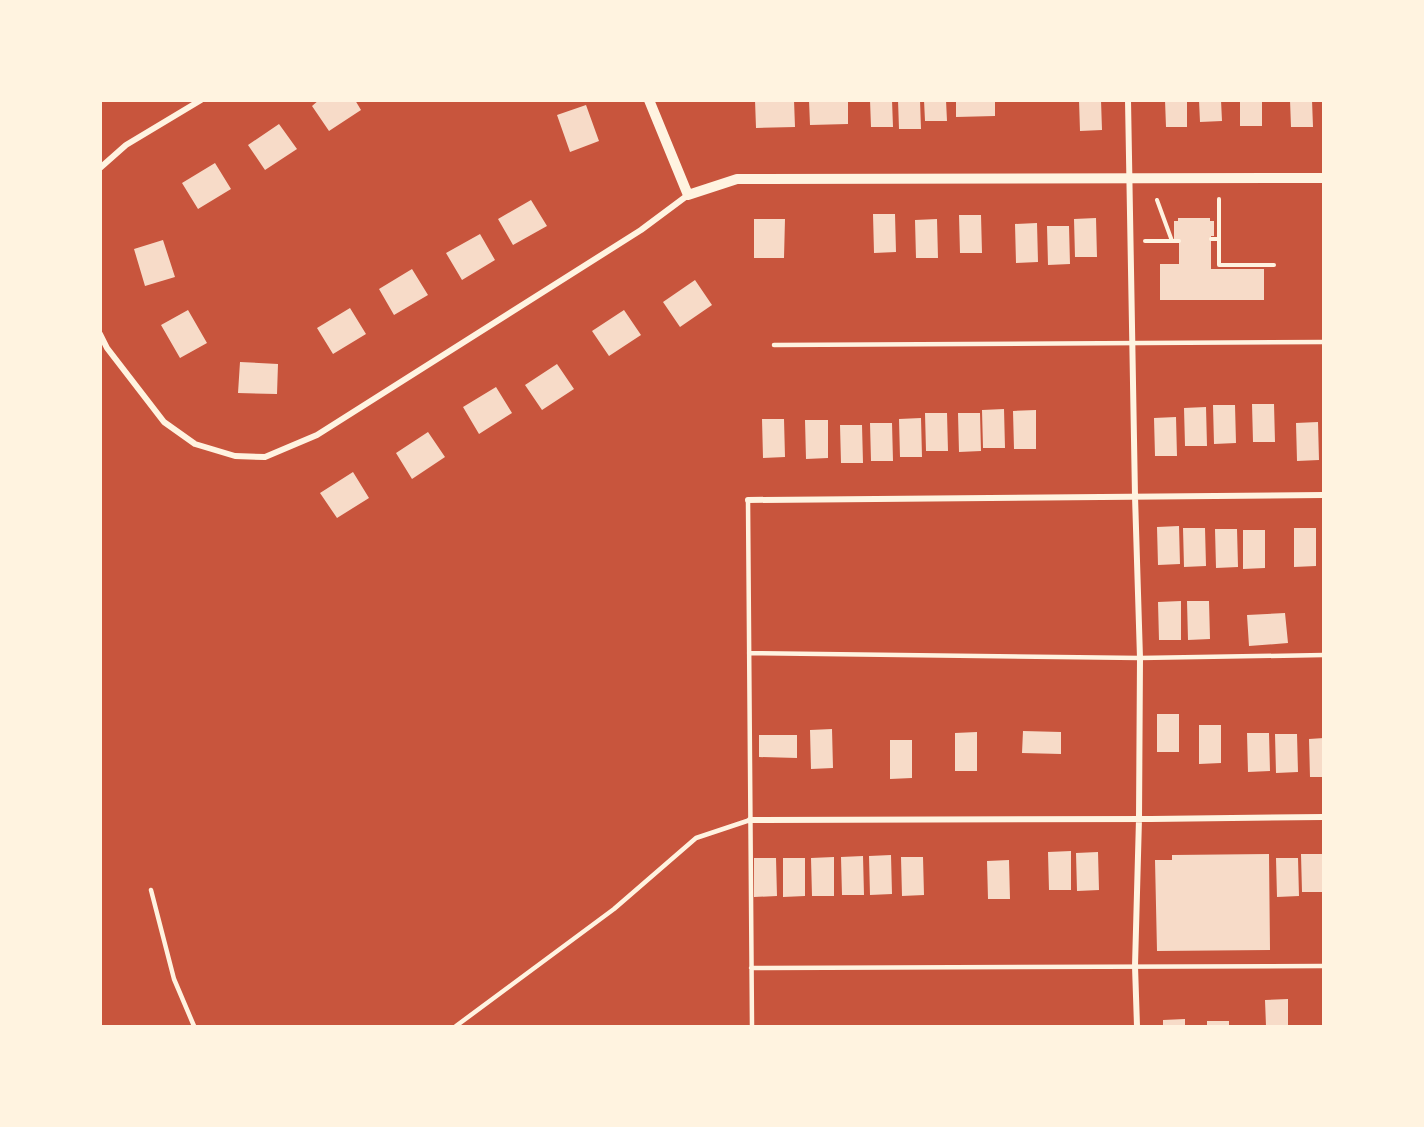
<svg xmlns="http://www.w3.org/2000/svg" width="1424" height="1127" font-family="'Alegreya Sans',sans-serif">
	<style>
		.building { fill: #f7dbc8 }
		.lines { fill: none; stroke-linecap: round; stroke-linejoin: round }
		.path { stroke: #fff3e0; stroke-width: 4 }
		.service { stroke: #fff3e0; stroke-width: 4.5 }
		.minor { stroke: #fff3e0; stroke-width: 6 }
		.tertiary { stroke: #fff3e0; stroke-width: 10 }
	</style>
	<rect width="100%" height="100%" fill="#c8553d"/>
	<path class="building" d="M319,100H355L361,110L329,131L312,106Z
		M755,100H794L795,127L756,128Z
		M809,100H848V124L810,125Z
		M870,100H892L893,127H871Z
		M898,100H920L921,129H899Z
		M924,100H946L947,121H925Z
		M956,100H995V116L956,117Z
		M1079,100H1101L1102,130L1080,131Z
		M1165,100H1187V127H1166Z
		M1199,100H1221L1222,121L1200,122Z
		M1240,100H1262V126H1240Z
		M1290,100H1312L1313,127H1291Z
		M586,105L599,141L570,152L557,115Z
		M279,124L297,149L265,170L248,145Z
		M215,163L231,189L198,209L182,183Z
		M531,200L547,226L513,245L498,219Z
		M873,214H895L896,252L874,253Z
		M959,215H981L982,253H960Z
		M1096,218L1097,257H1075L1074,219Z
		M1178,218H1210V221H1214V236H1211V269H1264V300H1160V264H1179V239H1174V221H1178Z
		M754,219H785L784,258H754Z
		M937,219L938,258H916L915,220Z
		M1037,223L1038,262L1016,263L1015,224Z
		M1047,226H1069L1070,264L1048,265Z
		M480,234L495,260L462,280L446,253Z
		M163,240L175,277L145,286L134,249Z
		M412,269L428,295L394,315L379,289Z
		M695,280L712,305L680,327L663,302Z
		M350,308L366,334L333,354L317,328Z
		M188,310L207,343L180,358L161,325Z
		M624,310L641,335L609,356L592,331Z
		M240,362L278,364L277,394L238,393Z
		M557,364L574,389L542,410L525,385Z
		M496,387L512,413L479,434L463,407Z
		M1252,404H1274L1275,442H1253Z
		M1213,405H1235L1236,443L1214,444Z
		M1206,407L1207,446H1185L1184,408Z
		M1004,409L1005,448H983L982,410Z
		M1036,410V449H1014L1013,411Z
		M925,413H947L948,451H926Z
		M958,413H980L981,451L959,452Z
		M1176,417L1177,456H1155L1154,418Z
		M921,418L922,457H900L899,419Z
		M762,419H784L785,457L763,458Z
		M805,420H828V458L806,459Z
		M1318,422L1319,460L1297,461L1296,423Z
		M870,423H892L893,461H871Z
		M840,425H862L863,463H841Z
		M428,432L445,457L412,479L396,453Z
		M353,472L369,498L337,518L320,493Z
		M1179,526L1180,564L1158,565L1157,527Z
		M1183,528H1205L1206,566L1184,567Z
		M1294,528H1316V566L1294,567Z
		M1215,529H1237L1238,567L1216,568Z
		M1243,530H1265V568L1243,569Z
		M1181,601V640H1159L1158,602Z
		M1187,601H1209L1210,639L1188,640Z
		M1285,613L1288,643L1249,646L1247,615Z
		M1157,714H1179V752H1157Z
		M1199,725H1221V763L1199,764Z
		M832,729L833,768L811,769L810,730Z
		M1023,731L1061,732V754L1022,753Z
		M977,732V771H955V733Z
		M1247,733H1269L1270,771L1248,772Z
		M1275,734H1297L1298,772L1276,773Z
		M759,735H797V758L759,757Z
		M1324,738V777H1310L1309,739Z
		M890,740H912V778L890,779Z
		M1071,851V890H1049L1048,852Z
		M1098,852L1099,890L1077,891L1076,853Z
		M1269,854L1270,950L1157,951L1155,860H1172V855Z
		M1301,854H1323L1324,892H1302Z
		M891,855L892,894L870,895L869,856Z
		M863,856L864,895H842L841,857Z
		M834,857V896H812L811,858Z
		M901,857H923L924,895L902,896Z
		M754,858H776L777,896L754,897Z
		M783,858H805V896L783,897Z
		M1276,858H1298L1299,896L1277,897Z
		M1009,860L1010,899H988L987,861Z
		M1288,999V1026H1266L1265,1000Z
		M1185,1019V1026H1163V1020Z
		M1207,1021H1229V1026H1207Z"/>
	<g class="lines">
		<path class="path" d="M1219,199V265H1274
			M1157,200L1172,241
			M1211,239H1219
			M1145,241H1179"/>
		<path class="service" d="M774,345L1324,342
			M748,500L752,1026
			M749,653L1140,658L1324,655
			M151,890L174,979L194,1026
			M751,968L1324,966
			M456,1026L614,909L696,838L750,820"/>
		<path class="minor" d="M1128,100L1135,496L1140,658L1139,819L1135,966L1137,1026
			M100,168L126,145L201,100
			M100,334L107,348L164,422L195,444L235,456L265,457L317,435L641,230L688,195
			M748,500L1324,495
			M750,820L1151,819L1324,817"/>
		<path class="tertiary" d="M649,100L688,195L737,179L1324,178"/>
	</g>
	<rect width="1424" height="1127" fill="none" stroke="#fff3e0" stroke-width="204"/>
</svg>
